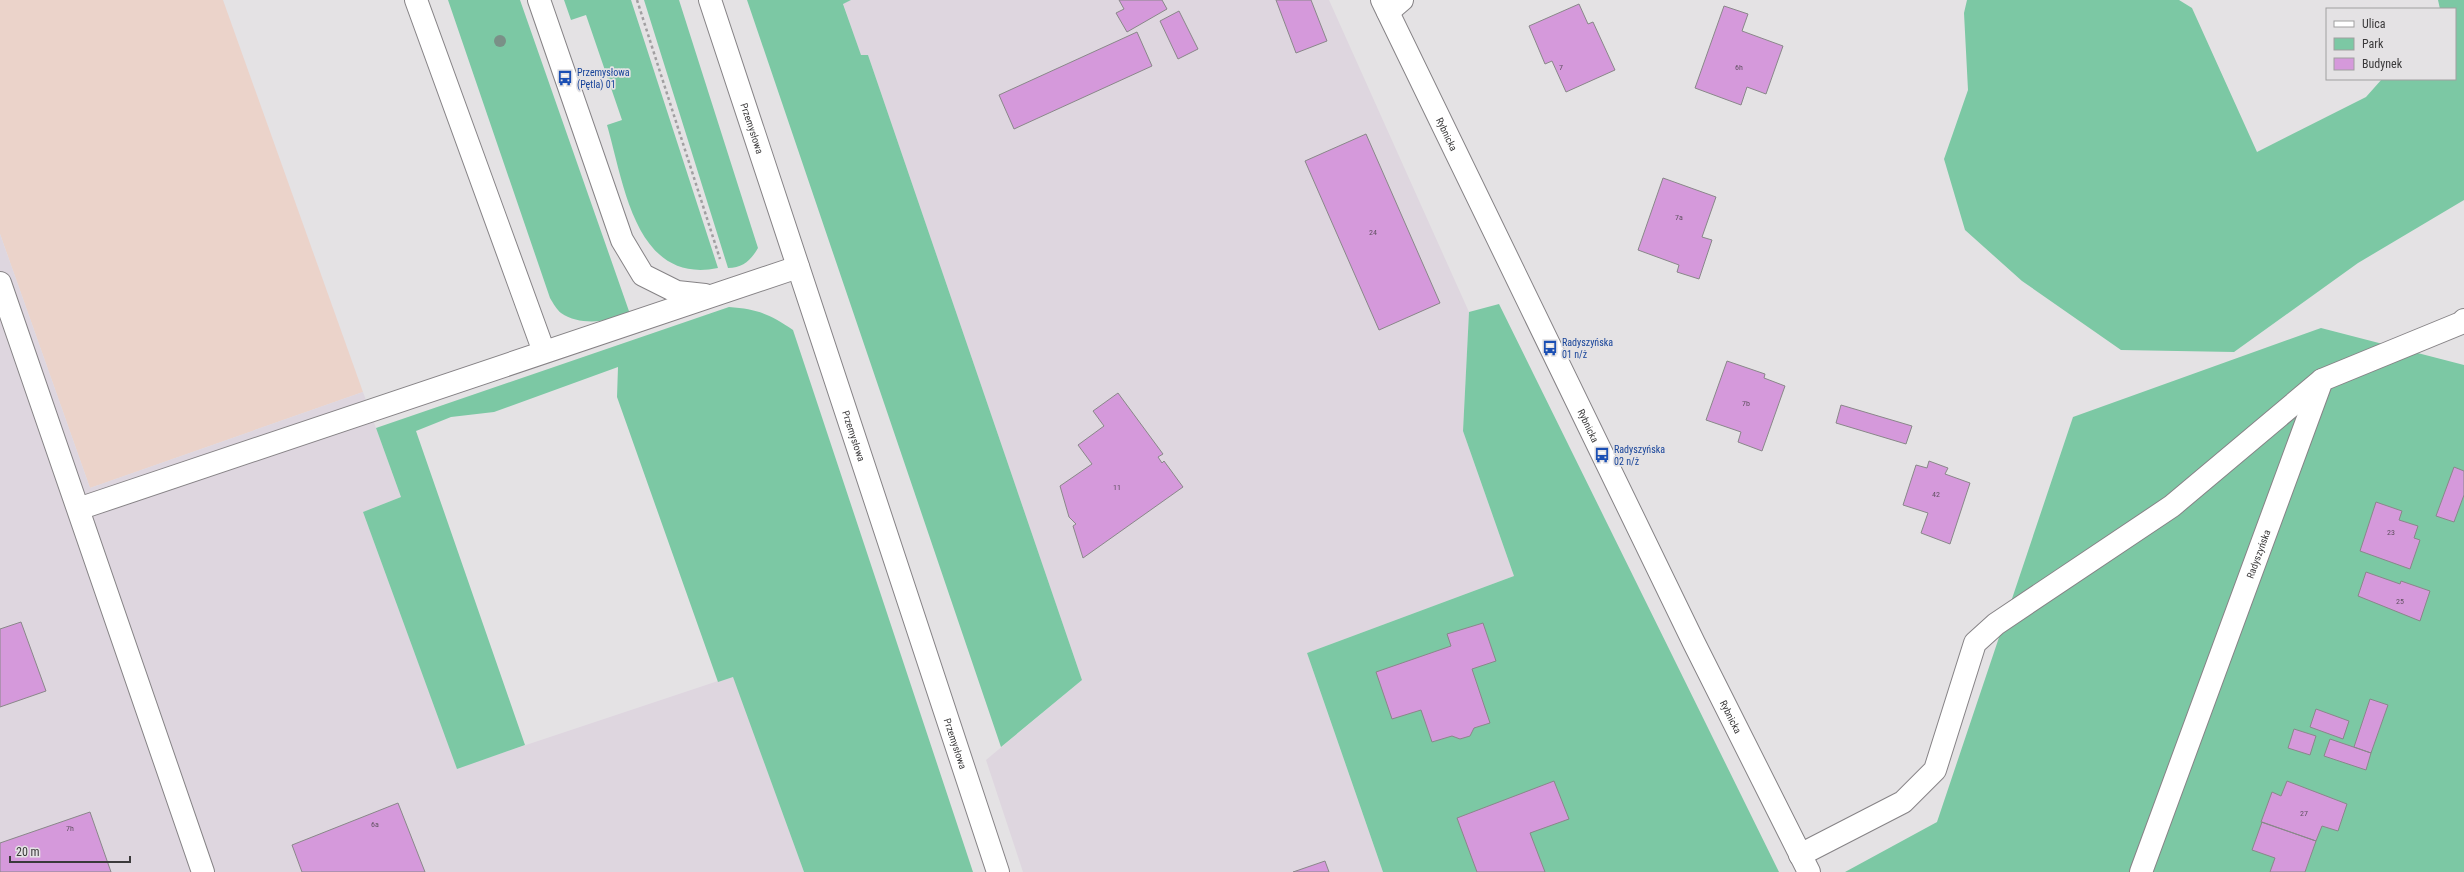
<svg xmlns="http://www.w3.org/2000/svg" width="2464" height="872" font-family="'Roboto Condensed',sans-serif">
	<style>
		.commercial { fill: #ebd3ca }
		.built { fill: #ded6df }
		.green { fill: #7cc8a4 }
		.building { fill: #d599db; stroke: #898789 }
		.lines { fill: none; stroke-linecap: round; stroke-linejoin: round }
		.lane-casing { stroke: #868386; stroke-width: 24 }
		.street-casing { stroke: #868386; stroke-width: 24 }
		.path { stroke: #a19fa1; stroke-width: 2.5; stroke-dasharray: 3 3; stroke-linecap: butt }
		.lane { stroke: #fff; stroke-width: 22 }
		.street { stroke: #fff; stroke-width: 22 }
		.tree { fill: #7a9087 }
		.labels { text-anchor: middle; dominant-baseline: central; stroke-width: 3.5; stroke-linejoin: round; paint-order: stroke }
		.number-label { font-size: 8px; fill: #625263 }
		.transit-label { font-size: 10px; fill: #164399; stroke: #e4e2e4; text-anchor: start }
		.street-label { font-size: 10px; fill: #3b3a3b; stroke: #e4e2e4 }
	</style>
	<rect width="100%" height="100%" fill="#e4e2e4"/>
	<path class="commercial" d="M0,0H223L363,392L90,488L0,234Z"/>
	<path class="built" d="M851,0H1329L1469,312L1463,431L1514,576L1307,653L1383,872H1023L986,760L1082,680L868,55L861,56L843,3Z
		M0,234L90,488L363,392L401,497L363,512L457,768L733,676L804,872H0Z"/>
	<path class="green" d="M448,0H520L630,314C609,321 582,327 561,313C557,310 553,303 550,298Z
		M564,0H631L718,268C635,285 624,183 607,125L622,120L586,15L571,20Z
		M644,0H679L758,248C751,260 743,268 728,268Z
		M747,0H851L843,4L861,55H868L1082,680L1001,747Z
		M1967,0H2179L2192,8L2257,152L2366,97L2382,79H2455V9H2440L2438,0H2464V200L2358,263L2234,352L2121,350L2022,281L1965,230L1944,159L1968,90L1964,13Z
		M1499,304L1779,872H1383L1307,653L1514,576L1463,431L1469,312Z
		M729,307C757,309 770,314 793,330L973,872H804L733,677L718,682L617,397L618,367L494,412L451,417L416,431L525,745L457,769L363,512L401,497L376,428Z
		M2321,328L2464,365V872H1845L1937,822L2073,417Z"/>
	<path class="building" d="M1119,0H1162L1167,9L1127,32L1116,13L1124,9Z
		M1276,0H1311L1327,41L1296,53Z
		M1579,4L1588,24L1593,22L1615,70L1566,92L1552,61L1545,64L1529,26Z
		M1724,6L1748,14L1742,31L1783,46L1766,94L1747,87L1741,105L1695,88Z
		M1179,11L1198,49L1178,59L1160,21Z
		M1137,32L1152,66L1014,129L999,95Z
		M1366,134L1440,303L1379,330L1305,161Z
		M1663,178L1716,197L1702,237L1712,240L1699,279L1677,272L1679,265L1638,250Z
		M1727,361L1765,374L1764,378L1785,386L1762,451L1738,442L1741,432L1706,420Z
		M1118,393L1163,454L1158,457L1162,463L1164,461L1183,487L1083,558L1073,526L1076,524L1069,517L1060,486L1092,464L1078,445L1104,426L1093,411Z
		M1841,405L1912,426L1906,444L1836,423Z
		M1929,461L1948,468L1945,474L1970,483L1950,544L1921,533L1928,513L1903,505L1916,465L1927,468Z
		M2454,467L2464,471V495L2454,522L2436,516Z
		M2376,502L2402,511L2399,520L2418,526L2414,538L2420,540L2410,569L2360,551Z
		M2366,572L2400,584L2401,581L2430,591L2420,621L2358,596Z
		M21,622L46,691L0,707V629Z
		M1483,623L1496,661L1472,669L1490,723L1474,728L1470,736L1460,739L1452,736L1432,742L1421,710L1392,719L1376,672L1451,646L1447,634Z
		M2370,699L2388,705L2371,753L2354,747Z
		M2316,709L2349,721L2343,739L2310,727Z
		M2294,729L2316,736L2310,755L2288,748Z
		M2330,739L2371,753L2366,770L2324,756Z
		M1554,781L1569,819L1530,833L1545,872H1477L1457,818Z
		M2287,781L2347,804L2338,831L2322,826L2316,841L2261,822L2272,792L2281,796Z
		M398,803L425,872H302L292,845Z
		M90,812L111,872H0V843Z
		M2262,822L2316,841L2305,872H2270L2275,858L2252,850Z
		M1325,861L1329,872H1293Z"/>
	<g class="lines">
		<defs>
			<path id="lane" d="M416,0L544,352
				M539,0L622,240L643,275L677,292L705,295
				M1388,12L1402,0
				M0,283L203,872
				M78,509L798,267
				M1800,855L1903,802L1935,770L1975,643L1996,624L2172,506L2322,380"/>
			<g id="street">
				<path id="s1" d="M710,0L998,872"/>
				<path id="s2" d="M1382,0L1694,643L1809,872"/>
				<path id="s3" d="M2141,872L2322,380L2461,323L2464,320"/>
			</g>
		</defs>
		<use href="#lane" class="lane-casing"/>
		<use href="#street" class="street-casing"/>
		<path class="path" d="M637,0L720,259"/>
		<use href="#lane" class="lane"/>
		<use href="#street" class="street"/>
	</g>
	<circle class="tree" cx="500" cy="41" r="6"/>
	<defs>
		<symbol id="bus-bare" viewBox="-9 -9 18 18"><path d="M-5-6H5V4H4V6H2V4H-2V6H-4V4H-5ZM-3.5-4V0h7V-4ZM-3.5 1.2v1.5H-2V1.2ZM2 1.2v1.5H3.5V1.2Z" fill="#1a4fb4" stroke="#e4e2e4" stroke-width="2.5" paint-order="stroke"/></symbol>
	</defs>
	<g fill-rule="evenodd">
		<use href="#bus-bare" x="554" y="67" width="22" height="22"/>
		<use href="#bus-bare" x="1539" y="337" width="22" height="22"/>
		<use href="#bus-bare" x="1591" y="444" width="22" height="22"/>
	</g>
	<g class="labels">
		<g class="number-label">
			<text x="1561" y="67">7</text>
			<text x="1739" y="67">6h</text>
			<text x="1679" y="217">7a</text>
			<text x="1373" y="232">24</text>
			<text x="1746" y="403">7b</text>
			<text x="1117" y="487">11</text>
			<text x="1936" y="494">42</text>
			<text x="2391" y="532">23</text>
			<text x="2400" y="601">25</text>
			<text x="2304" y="813">27</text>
			<text x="375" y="824">6a</text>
			<text x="70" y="828">7h</text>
		</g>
		<g class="transit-label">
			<text x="577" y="72">Przemysłowa<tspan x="577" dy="12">(Pętla) 01</tspan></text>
			<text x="1562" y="342">Radyszyńska<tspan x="1562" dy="12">01 n/ż</tspan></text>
			<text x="1614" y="449">Radyszyńska<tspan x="1614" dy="12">02 n/ż</tspan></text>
		</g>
		<g class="street-label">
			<text stroke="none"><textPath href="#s1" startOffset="135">Przemysłowa</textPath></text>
			<text stroke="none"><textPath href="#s2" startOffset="149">Rybnicka</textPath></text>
			<text stroke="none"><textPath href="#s2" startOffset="473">Rybnicka</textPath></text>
			<text stroke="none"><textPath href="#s1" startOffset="459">Przemysłowa</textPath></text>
			<text stroke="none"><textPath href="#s3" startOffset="339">Radyszyńska</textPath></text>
			<text stroke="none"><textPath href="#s2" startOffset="797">Rybnicka</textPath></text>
			<text stroke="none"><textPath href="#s1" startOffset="783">Przemysłowa</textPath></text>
		</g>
	</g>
	<rect x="2326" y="8" width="130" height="72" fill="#e4e2e4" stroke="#a09fa0"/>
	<rect x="2334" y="21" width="20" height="6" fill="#ffffff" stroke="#a09fa0"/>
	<text x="2362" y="28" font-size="12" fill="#3b3a3b">Ulica</text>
	<rect x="2334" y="38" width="20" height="12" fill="#7cc8a4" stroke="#a09fa0"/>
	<text x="2362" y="48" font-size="12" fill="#3b3a3b">Park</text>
	<rect x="2334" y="58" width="20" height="12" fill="#d599db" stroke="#a09fa0"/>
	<text x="2362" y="68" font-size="12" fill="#3b3a3b">Budynek</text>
	<path d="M10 856v6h120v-6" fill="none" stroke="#3b3a3b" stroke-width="2"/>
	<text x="16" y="856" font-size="12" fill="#3b3a3b" stroke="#e4e2e4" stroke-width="3" paint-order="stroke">20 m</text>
</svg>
